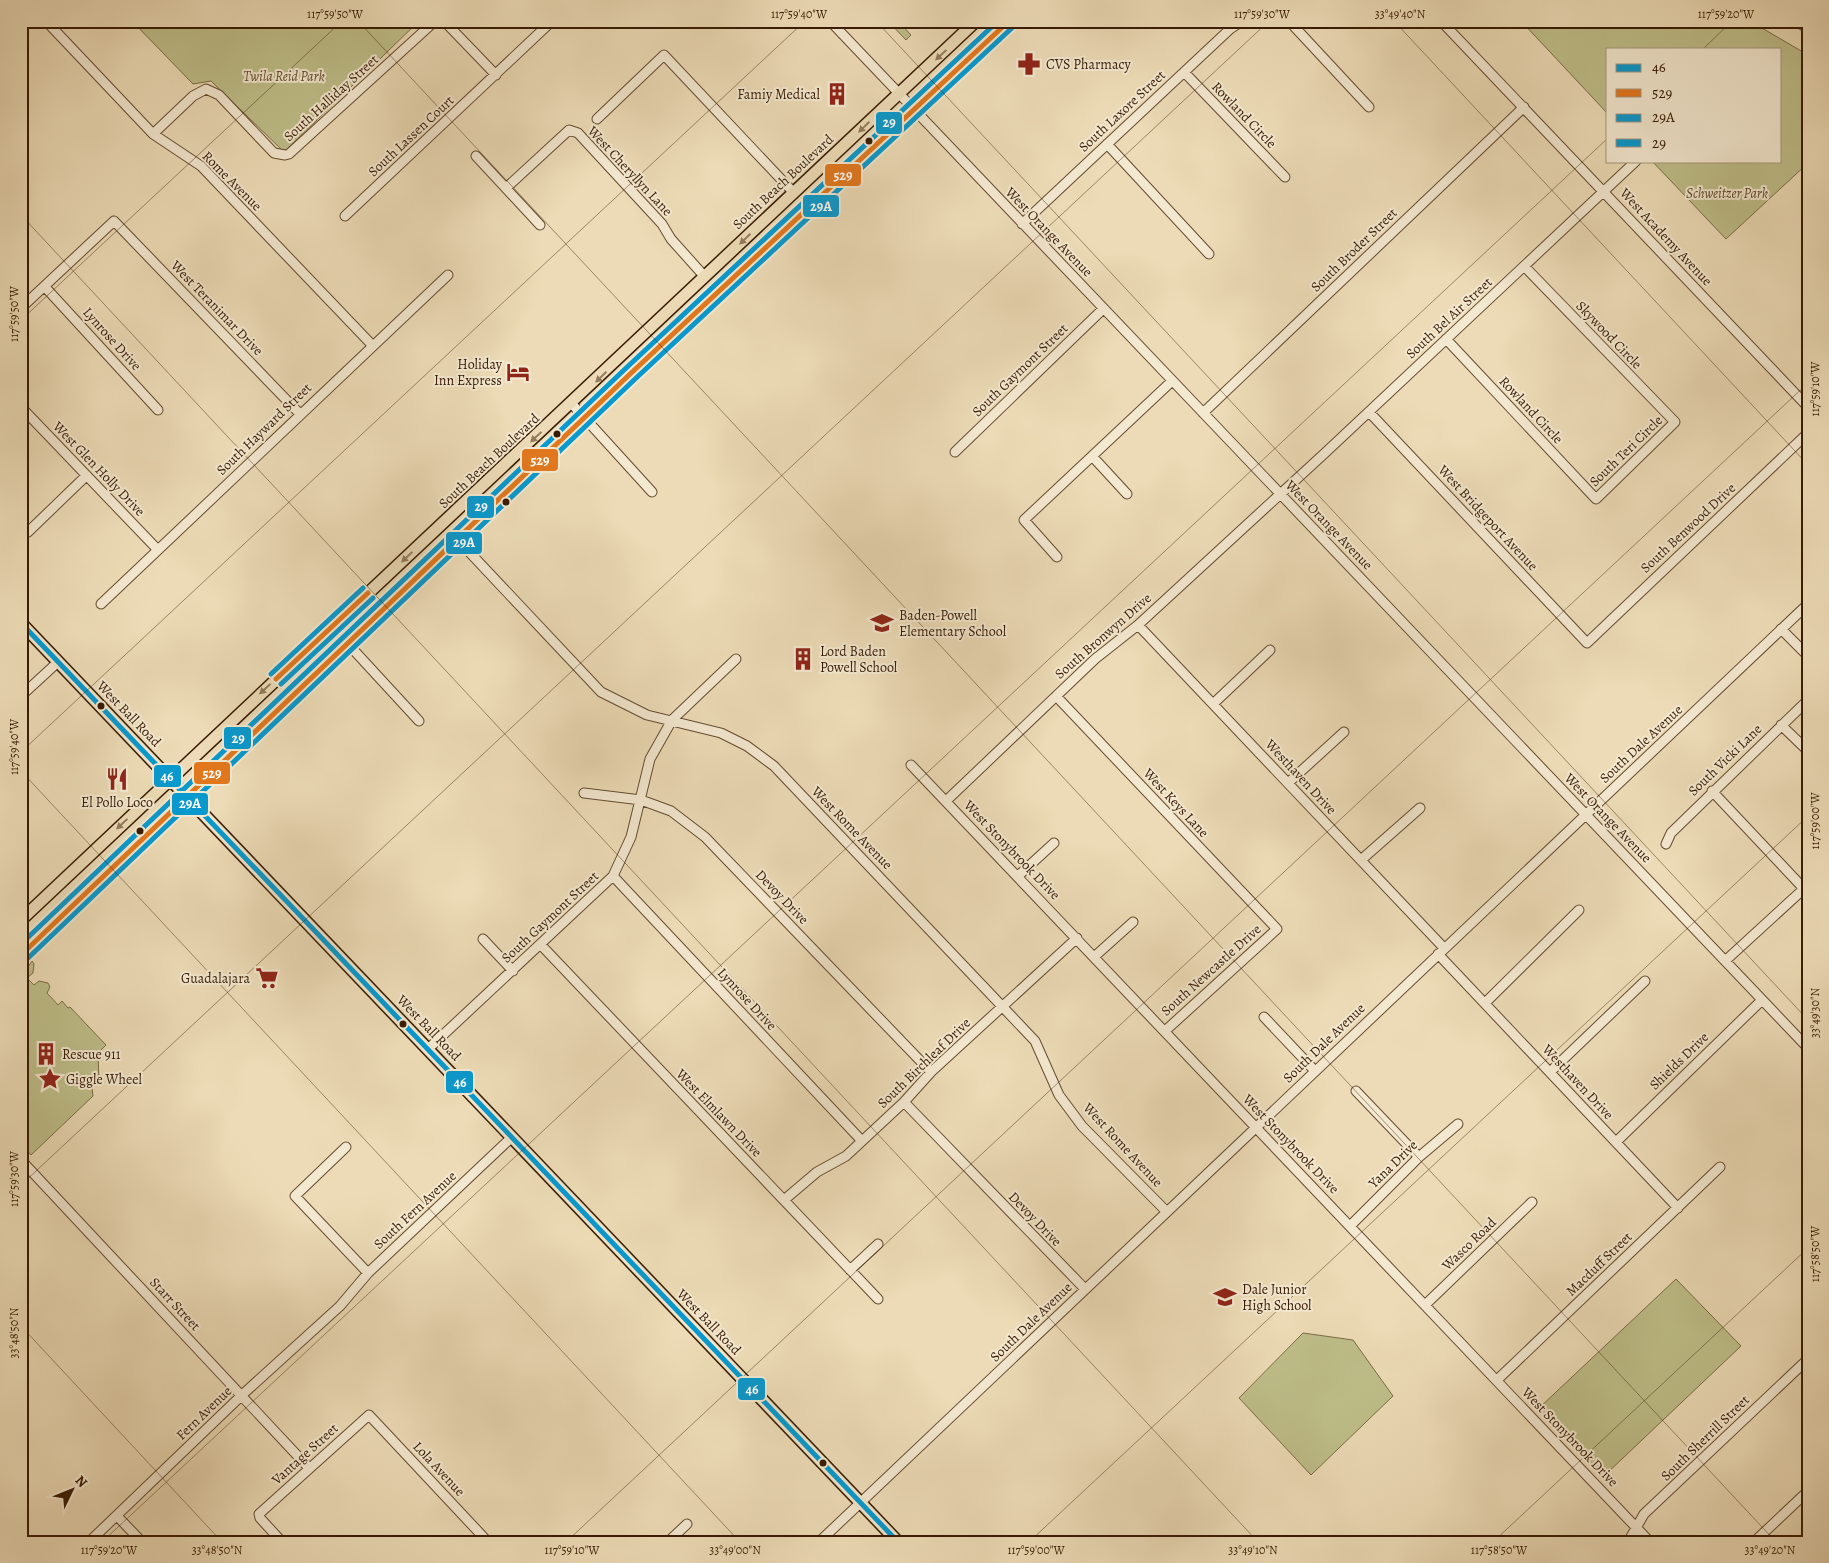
<svg xmlns="http://www.w3.org/2000/svg" width="1829" height="1563" font-family="Alegreya,serif">
	<style>
		.green { fill: #bebe89; stroke: #7b6c46 }
		.lines { fill: none; stroke-linecap: round; stroke-linejoin: round }
		.stream { stroke: #747a6f; stroke-width: 2.5 }
		.minor-casing { stroke: #654b30; stroke-width: 11 }
		.major-casing { stroke: #381b03; stroke-width: 14 }
		.minor { stroke: #f3e8d0; stroke-width: 9 }
		.major { stroke: #ecdbb6; stroke-width: 11 }
		.bus-1-casing { stroke: #f3e8d0; stroke-width: 9 }
		.bus-2-casing { stroke: #f3e8d0; stroke-width: 9 }
		.bus-3-casing { stroke: #f3e8d0; stroke-width: 9 }
		.bus-4-casing { stroke: #f3e8d0; stroke-width: 9 }
		.bus-1 { stroke: #0899ce; stroke-width: 5 }
		.bus-2 { stroke: #e1781e; stroke-width: 5 }
		.bus-3 { stroke: #0899ce; stroke-width: 5 }
		.bus-4 { stroke: #0899ce; stroke-width: 5 }
		.oneway { fill: #927b5c }
		.ticks { fill: none; stroke: #381b03; stroke-width: 1; stroke-opacity: 0.45 }
		.bus-dot { fill: #381b03; stroke: #f3e8d0; stroke-width: 2 }
		.labels { text-anchor: middle; dominant-baseline: central; stroke-width: 4; stroke-linejoin: round; paint-order: stroke }
		.poi-label { font-size: 14px; fill: #381b03; stroke: #f3e8d0; text-anchor: start }
		.park-label { font-size: 14px; font-style: italic; fill: #604c2b; stroke: #f3e8d0 }
		.street-label { font-size: 14px; fill: #381b03; stroke: #f3e8d0 }
		.line-badge { stroke: #f3e8d0; stroke-width: 2 }
		.badge-label { font-size: 14px; text-anchor: middle; font-weight: bold; fill: #fff }
		.neatline { fill: none; stroke: #381b03; stroke-width: 2 }
		.ticks-label { font-size: 12px; text-anchor: middle; fill: #381b03 }
	</style>
	<rect width="100%" height="100%" fill="#ecdbb6"/>
	<filter id="stains"><feTurbulence type="fractalNoise" baseFrequency=".004" numOctaves="4"/><feColorMatrix values="0 0 0 0 .2 0 0 0 0 .09 0 0 0 0 .02 0 0 0 .5 -.17"/></filter>
	<radialGradient id="worn" r=".72"><stop offset=".6" stop-color="#630" stop-opacity="0"/><stop offset="1" stop-color="#630" stop-opacity=".3"/></radialGradient>
	<path class="green" d="M132,21H419L284,152L211,81L193,84Z
		M888,21H898L911,35L906,40Z
		M1521,21H1750L1808,55V163L1726,239L1652,161H1780V49H1608V114Z
		M32,961L34,964L33,973L27,978L34,985L39,981L48,983L50,987L47,993L58,1005L62,1001L68,1008L70,1007L106,1045L98,1053L99,1081H91L93,1096L31,1155L21,1144V971L26,967L27,968Z
		M1676,1279L1741,1346L1603,1477L1538,1409Z
		M1303,1333L1353,1340L1393,1396L1311,1475L1239,1398Z"/>
	<g class="lines">
		<path class="stream" d="M1788,21L1808,34"/>
		<defs>
			<path id="minor" d="M46,21L153,134L201,166L373,346
				M444,21L496,75
				M830,21L1808,1048
				M1289,21L1369,107
				M1441,21L1808,407
				M1184,72L1285,177
				M597,119L664,55L794,193
				M153,134L193,96L206,89L219,95L274,153L285,155L289,154L435,21
				M1107,144L1209,254
				M476,156L540,225
				M21,172H22
				M506,188L569,130L578,133L662,224L671,239L705,277
				M345,216L552,21
				M1022,224L1230,29L1242,21
				M45,287L158,410
				M21,308L114,221L300,414
				M1446,339L1596,499L1675,422L1524,266
				M572,404L652,492
				M21,407L158,550
				M1369,412L1587,643L1808,433
				M1203,413L1524,107
				M955,452L1103,309
				M1092,456L1127,494
				M28,532L86,476
				M457,539L601,692L647,715L721,733L747,746L774,766L1035,1041L1059,1095L1082,1126L1167,1212
				M1057,557L1024,520L1172,381
				M101,604L448,275
				M1138,625L1444,948
				M1781,629L1808,656
				M349,645L419,721
				M21,696L58,662
				M1056,696L1277,929L1165,1031
				M1213,704L1270,650
				M1781,725L1808,751
				M911,765L1650,1542
				M1288,783L1344,732
				M1712,791L1808,893
				M584,793L641,800L671,811L705,837L931,1072
				M946,801L1095,659L1138,625L1326,452L1636,161
				M1666,844L1671,833L1808,700
				M1361,860L1420,808
				M613,876L862,1141
				M1018,876L1054,843
				M483,939L513,971
				M541,945L878,1299
				M1438,954L1678,1208
				M1094,957L1133,922
				M1725,961L1808,885
				M1485,1003L1579,910
				M1264,1017L1315,1071
				M428,1049L613,876L631,837L650,759L672,720L736,659
				M1550,1072L1645,981
				M1356,1091L1419,1157
				M904,1102L1085,1289
				M1616,1142L1762,1000
				M346,1147L295,1196L368,1273
				M21,1160L309,1468
				M784,1200L817,1172L846,1156L904,1102L931,1072L1077,938
				M1350,1226L1419,1157L1458,1124
				M850,1270L878,1244
				M1425,1305L1532,1202
				M1497,1380L1720,1167
				M117,1516L142,1542
				M89,1542L242,1395L340,1306L368,1273L512,1137
				M282,1542L260,1518L259,1514L369,1415L488,1542
				M668,1542L687,1524
				M819,1542L1808,604
				M1628,1542L1644,1514L1808,1359
				M1754,1542L1808,1491"/>
			<path id="major" d="M21,623L898,1542
				M21,920L976,21
				M21,955L629,375L1009,21"/>
		</defs>
		<use href="#minor" class="minor-casing"/>
		<use href="#major" class="major-casing"/>
		<use href="#minor" class="minor"/>
		<use href="#major" class="major"/>
		<defs>
			<path id="bus-1" d="M21,623L898,1542"/>
			<path id="bus-2" d="M276,679L368,593
				M21,955L629,375L1009,21"/>
			<path id="bus-3" d="M281,684L373,598
				M26,960L634,380L1014,26"/>
			<path id="bus-4" d="M271,674L363,588
				M21,944L624,370L998,21"/>
		</defs>
		<use href="#bus-1" class="bus-1-casing"/>
		<use href="#bus-2" class="bus-2-casing"/>
		<use href="#bus-3" class="bus-3-casing"/>
		<use href="#bus-4" class="bus-4-casing"/>
		<use href="#bus-1" class="bus-1"/>
		<use href="#bus-2" class="bus-2"/>
		<use href="#bus-3" class="bus-3"/>
		<use href="#bus-4" class="bus-4"/>
	</g>
	<defs><path id="oneway-solid" d="M-6-.8H1V-3.2L6.5 0L1 3.2V.8H-6Z" transform="scale(1.25)"/></defs>
	<g class="oneway">
		<use href="#oneway-solid" transform="translate(941 55) rotate(137)"/>
		<use href="#oneway-solid" transform="translate(864 127) rotate(136)"/>
		<use href="#oneway-solid" transform="translate(745 239) rotate(136)"/>
		<use href="#oneway-solid" transform="translate(601 377) rotate(136)"/>
		<use href="#oneway-solid" transform="translate(536 437) rotate(137)"/>
		<use href="#oneway-solid" transform="translate(407 557) rotate(137)"/>
		<use href="#oneway-solid" transform="translate(265 689) rotate(137)"/>
		<use href="#oneway-solid" transform="translate(122 824) rotate(137)"/>
	</g>
	<path class="ticks" d="M358,21L1776,1542M876,21L1808,1020M1394,21L1808,465M1703,49L1732,21M21,215L1258,1542M21,320L342,21M21,752L805,21M21,771L740,1542M21,1185L1269,21M21,1326L222,1542M102,1542L1608,138M566,1542L1808,383M1029,1542L1808,816M1493,1542L1808,1248"/>
	<defs>
		<symbol id="pharmacy-bare" viewBox="-9 -9 18 18"><path d="M-2-6h4v4h4v4h-4v4h-4v-4h-4v-4h4Z" fill="#8f2418" stroke="#f3e8d0" stroke-width="2.5" paint-order="stroke"/></symbol>
		<symbol id="building-bare" viewBox="-9 -9 18 18"><path d="M-4-6H4V6H1V3H-1V6H-4ZM-2.5-4.3h1.7v1.8h-1.7ZM.8-4.3h1.7v1.8H.8ZM-2.5-1h1.7V.8h-1.7ZM.8-1h1.7V.8H.8Z" fill="#8f2418" stroke="#f3e8d0" stroke-width="2.5" paint-order="stroke"/></symbol>
		<symbol id="hotel-bare" viewBox="-9 -9 18 18"><path d="M-6-4.5h1.5V1H6V5H4.5V3h-9V5H-6ZM-4 0a1.8 1.8 0 1 1 3.6 0ZM.5 0V-2.5h3Q6-2.5 6 0Z" fill="#8f2418" stroke="#f3e8d0" stroke-width="2.5" paint-order="stroke"/></symbol>
		<symbol id="school-bare" viewBox="-9 -9 18 18"><path d="M0-5L7-2L0 1L-7-2ZM-4 1L0 2.5L4 1V4Q0 6-4 4Z" fill="#8f2418" stroke="#f3e8d0" stroke-width="2.5" paint-order="stroke"/></symbol>
		<symbol id="restaurant-bare" viewBox="-9 -9 18 18"><path d="M-5-6h1v4h1v-4h1v4h1v-4h1v5L-1.5 .5V6h-2V.5L-5-1ZM5-6V6H3V1.5H1.5Q1.5-4 5-6Z" fill="#8f2418" stroke="#f3e8d0" stroke-width="2.5" paint-order="stroke"/></symbol>
		<symbol id="supermarket-bare" viewBox="-9 -9 18 18"><path d="M-6-5.5h2.5l.6 2H6L4.5 2H-2.5L-4.4-4H-6ZM-1.5 3.2a1.3 1.3 0 1 0 .1 0ZM3 3.2a1.3 1.3 0 1 0 .1 0Z" fill="#8f2418" stroke="#f3e8d0" stroke-width="2.5" paint-order="stroke"/></symbol>
		<symbol id="sight-bare" viewBox="-9 -9 18 18"><path d="M0-6L1.8-2.2L6-1.7L2.9 1.2L3.7 5.4L0 3.3L-3.7 5.4L-2.9 1.2L-6-1.7L-1.8-2.2Z" fill="#8f2418" stroke="#f3e8d0" stroke-width="2.5" paint-order="stroke"/></symbol>
	</defs>
	<g fill-rule="evenodd">
		<use href="#pharmacy-bare" x="1013" y="48" width="32" height="32"/>
		<use href="#building-bare" x="821" y="78" width="32" height="32"/>
		<use href="#hotel-bare" x="502" y="356" width="32" height="32"/>
		<use href="#school-bare" x="866" y="607" width="32" height="32"/>
		<use href="#building-bare" x="787" y="643" width="32" height="32"/>
		<use href="#restaurant-bare" x="101" y="763" width="32" height="32"/>
		<use href="#supermarket-bare" x="251" y="962" width="32" height="32"/>
		<use href="#building-bare" x="30" y="1038" width="32" height="32"/>
		<use href="#sight-bare" x="34" y="1063" width="32" height="32"/>
		<use href="#school-bare" x="1209" y="1281" width="32" height="32"/>
	</g>
	<g class="bus-dot">
		<circle cx="869" cy="141" r="4.5"/>
		<circle cx="557" cy="434" r="4.5"/>
		<circle cx="506" cy="502" r="4.5"/>
		<circle cx="101" cy="706" r="4.5"/>
		<circle cx="140" cy="831" r="4.5"/>
		<circle cx="403" cy="1024" r="4.5"/>
		<circle cx="823" cy="1463" r="4.5"/>
	</g>
	<g class="labels">
		<g class="poi-label">
			<text x="1046" y="64">CVS Pharmacy</text>
			<text x="820" y="94" text-anchor="end">Famiy Medical</text>
			<text x="502" y="364" text-anchor="end">Holiday<tspan x="502" dy="16">Inn Express</tspan></text>
			<text x="899" y="615">Baden-Powell<tspan x="899" dy="16">Elementary School</tspan></text>
			<text x="820" y="651">Lord Baden<tspan x="820" dy="16">Powell School</tspan></text>
			<text x="117" y="802" text-anchor="middle">El Pollo Loco</text>
			<text x="250" y="978" text-anchor="end">Guadalajara</text>
			<text x="62" y="1054">Rescue 911</text>
			<text x="66" y="1079">Giggle Wheel</text>
			<text x="1242" y="1289">Dale Junior<tspan x="1242" dy="16">High School</tspan></text>
		</g>
		<g class="park-label">
			<text x="284" y="76">Twila Reid Park</text>
			<text x="1727" y="193">Schweitzer Park</text>
		</g>
		<g class="street-label">
			<text transform="translate(331 98) rotate(-42)">South Halliday Street</text>
			<text transform="translate(1122 111) rotate(-43)">South Laxore Street</text>
			<text transform="translate(1244 115) rotate(46)">Rowland Circle</text>
			<text transform="translate(411 136) rotate(-43)">South Lassen Court</text>
			<text transform="translate(630 171) rotate(47)">West Cheryllyn Lane</text>
			<text transform="translate(232 181) rotate(45)">Rome Avenue</text>
			<text transform="translate(783 182) rotate(-43)">South Beach Boulevard</text>
			<text transform="translate(1049 232) rotate(46)">West Orange Avenue</text>
			<text transform="translate(1666 237) rotate(47)">West Academy Avenue</text>
			<text transform="translate(1354 250) rotate(-44)">South Broder Street</text>
			<text transform="translate(217 308) rotate(46)">West Teranimar Drive</text>
			<text transform="translate(1449 318) rotate(-43)">South Bel Air Street</text>
			<text transform="translate(1609 335) rotate(46)">Skywood Circle</text>
			<text transform="translate(112 339) rotate(48)">Lynrose Drive</text>
			<text transform="translate(1020 370) rotate(-44)">South Gaymont Street</text>
			<text transform="translate(1531 410) rotate(47)">Rowland Circle</text>
			<text transform="translate(264 429) rotate(-44)">South Hayward Street</text>
			<text transform="translate(1626 451) rotate(-44)">South Teri Circle</text>
			<text transform="translate(489 461) rotate(-43)">South Beach Boulevard</text>
			<text transform="translate(99 469) rotate(46)">West Glen Holly Drive</text>
			<text transform="translate(1488 518) rotate(47)">West Bridgeport Avenue</text>
			<text transform="translate(1329 525) rotate(46)">West Orange Avenue</text>
			<text transform="translate(1688 528) rotate(-43)">South Benwood Drive</text>
			<text transform="translate(1103 636) rotate(-41)">South Bronwyn Drive</text>
			<text transform="translate(129 714) rotate(46)">West Ball Road</text>
			<text transform="translate(1641 744) rotate(-43)">South Dale Avenue</text>
			<text transform="translate(1725 760) rotate(-44)">South Vicki Lane</text>
			<text transform="translate(1301 777) rotate(47)">Westhaven Drive</text>
			<text transform="translate(1176 803) rotate(47)">West Keys Lane</text>
			<text transform="translate(1608 818) rotate(46)">West Orange Avenue</text>
			<text transform="translate(852 828) rotate(46)">West Rome Avenue</text>
			<text transform="translate(1012 850) rotate(46)">West Stonybrook Drive</text>
			<text transform="translate(782 897) rotate(46)">Devoy Drive</text>
			<text transform="translate(550 917) rotate(-43)">South Gaymont Street</text>
			<text transform="translate(1211 970) rotate(-42)">South Newcastle Drive</text>
			<text transform="translate(747 999) rotate(47)">Lynrose Drive</text>
			<text transform="translate(429 1028) rotate(46)">West Ball Road</text>
			<text transform="translate(1324 1043) rotate(-44)">South Dale Avenue</text>
			<text transform="translate(1679 1061) rotate(-44)">Shields Drive</text>
			<text transform="translate(924 1063) rotate(-44)">South Birchleaf Drive</text>
			<text transform="translate(1578 1082) rotate(47)">Westhaven Drive</text>
			<text transform="translate(719 1113) rotate(46)">West Elmlawn Drive</text>
			<text transform="translate(1291 1144) rotate(46)">West Stonybrook Drive</text>
			<text transform="translate(1123 1145) rotate(47)">West Rome Avenue</text>
			<text transform="translate(1393 1164) rotate(-44)">Yana Drive</text>
			<text transform="translate(415 1210) rotate(-43)">South Fern Avenue</text>
			<text transform="translate(1035 1219) rotate(46)">Devoy Drive</text>
			<text transform="translate(1469 1244) rotate(-44)">Wasco Road</text>
			<text transform="translate(1599 1264) rotate(-44)">Macduff Street</text>
			<text transform="translate(175 1304) rotate(47)">Starr Street</text>
			<text transform="translate(709 1322) rotate(46)">West Ball Road</text>
			<text transform="translate(1031 1322) rotate(-44)">South Dale Avenue</text>
			<text transform="translate(204 1413) rotate(-44)">Fern Avenue</text>
			<text transform="translate(1570 1437) rotate(46)">West Stonybrook Drive</text>
			<text transform="translate(1705 1438) rotate(-44)">South Sherrill Street</text>
			<text transform="translate(305 1454) rotate(-42)">Vantage Street</text>
			<text transform="translate(439 1469) rotate(47)">Lola Avenue</text>
		</g>
	</g>
	<g class="line-badge">
		<rect x="875" y="111" width="28" height="24" rx="5" fill="#0899ce"/>
		<rect x="824" y="163" width="38" height="24" rx="5" fill="#e1781e"/>
		<rect x="802" y="194" width="38" height="24" rx="5" fill="#0899ce"/>
		<rect x="521" y="448" width="38" height="24" rx="5" fill="#e1781e"/>
		<rect x="466" y="495" width="29" height="24" rx="5" fill="#0899ce"/>
		<rect x="445" y="531" width="38" height="24" rx="5" fill="#0899ce"/>
		<rect x="223" y="726" width="29" height="24" rx="5" fill="#0899ce"/>
		<rect x="193" y="761" width="38" height="24" rx="5" fill="#e1781e"/>
		<rect x="153" y="764" width="29" height="24" rx="5" fill="#0899ce"/>
		<rect x="171" y="792" width="38" height="24" rx="5" fill="#0899ce"/>
		<rect x="445" y="1070" width="29" height="24" rx="5" fill="#0899ce"/>
		<rect x="737" y="1377" width="29" height="24" rx="5" fill="#0899ce"/>
	</g>
	<g class="badge-label">
		<text x="889" y="127">29</text>
		<text x="843" y="180">529</text>
		<text x="821" y="211">29A</text>
		<text x="540" y="465">529</text>
		<text x="481" y="511">29</text>
		<text x="464" y="547">29A</text>
		<text x="238" y="743">29</text>
		<text x="212" y="778">529</text>
		<text x="167" y="781">46</text>
		<text x="190" y="808">29A</text>
		<text x="460" y="1087">46</text>
		<text x="752" y="1394">46</text>
	</g>
	<rect width="1829" height="1563" fill="none" stroke="#ecdbb6" stroke-width="55"/>
	<rect x="1606" y="48" width="175" height="115" fill="#f3e8d0" stroke="#a8967e"/>
	<rect x="1616" y="64" width="25" height="8" fill="#0899ce" stroke="#a8967e"/>
	<text x="1652" y="72" font-size="15" fill="#381b03">46</text>
	<rect x="1616" y="89" width="25" height="8" fill="#e1781e" stroke="#a8967e"/>
	<text x="1652" y="98" font-size="15" fill="#381b03">529</text>
	<rect x="1616" y="114" width="25" height="8" fill="#0899ce" stroke="#a8967e"/>
	<text x="1652" y="122" font-size="15" fill="#381b03">29A</text>
	<rect x="1616" y="139" width="25" height="8" fill="#0899ce" stroke="#a8967e"/>
	<text x="1652" y="148" font-size="15" fill="#381b03">29</text>
	<g transform="translate(72 1490) rotate(47)" stroke="#f3e8d0" stroke-width="4" paint-order="stroke">
	<path d="M0-4L9 19L0 12L-9 19Z" fill="#381b03"/>
	<text y="-8" font-size="14" font-weight="bold" text-anchor="middle" fill="#381b03">N</text>
	</g>
	<rect x="28" y="28" width="1774" height="1508" class="neatline"/>
	<g class="ticks-label">
		<text x="335" y="18">117°59'50"W</text>
		<text x="799" y="18">117°59'40"W</text>
		<text x="1262" y="18">117°59'30"W</text>
		<text x="1400" y="18">33°49'40"N</text>
		<text x="1726" y="18">117°59'20"W</text>
		<text transform="translate(14 314) rotate(-90)" y="4">117°59'50"W</text>
		<text transform="translate(1815 389) rotate(-90)" y="4">117°59'10"W</text>
		<text transform="translate(14 747) rotate(-90)" y="4">117°59'40"W</text>
		<text transform="translate(1815 821) rotate(-90)" y="4">117°59'00"W</text>
		<text transform="translate(1815 1013) rotate(-90)" y="4">33°49'30"N</text>
		<text transform="translate(14 1179) rotate(-90)" y="4">117°59'30"W</text>
		<text transform="translate(1815 1254) rotate(-90)" y="4">117°58'50"W</text>
		<text transform="translate(14 1333) rotate(-90)" y="4">33°48'50"N</text>
		<text x="109" y="1554">117°59'20"W</text>
		<text x="217" y="1554">33°48'50"N</text>
		<text x="572" y="1554">117°59'10"W</text>
		<text x="735" y="1554">33°49'00"N</text>
		<text x="1036" y="1554">117°59'00"W</text>
		<text x="1253" y="1554">33°49'10"N</text>
		<text x="1499" y="1554">117°58'50"W</text>
		<text x="1770" y="1554">33°49'20"N</text>
	</g>
	<rect width="100%" height="100%" filter="url(#stains)"/>
	<rect width="100%" height="100%" fill="url(#worn)"/>
</svg>
